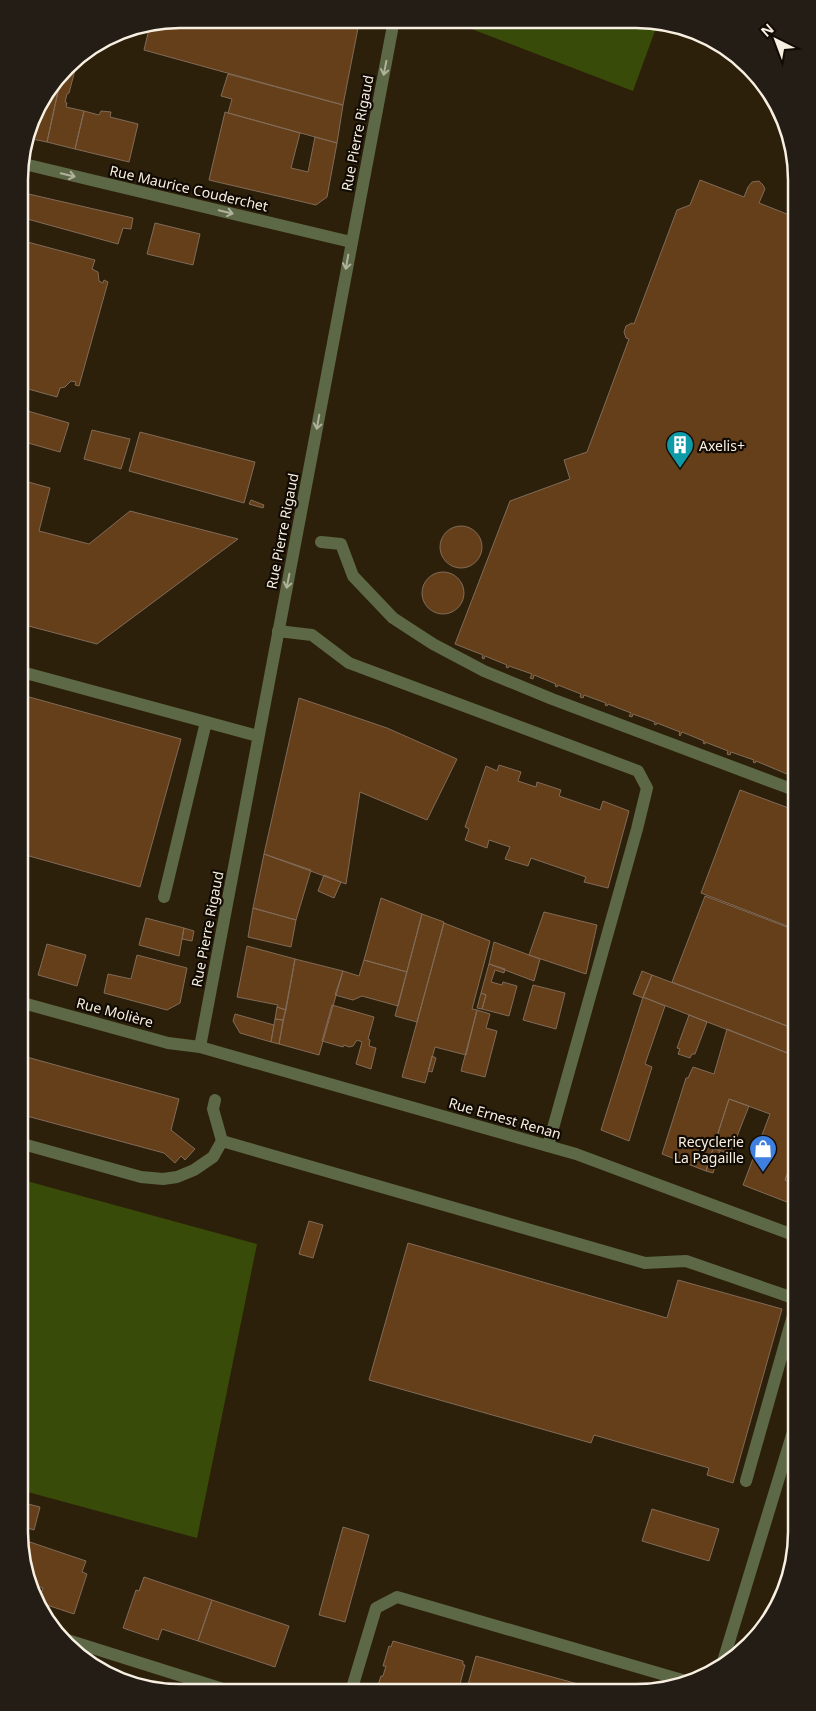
<svg xmlns="http://www.w3.org/2000/svg" width="816" height="1711" font-family="'Noto Sans',sans-serif">
	<style>
		.green { fill: #394b08 }
		.building { fill: #643f1a; stroke: #816b58 }
		.lines { fill: none; stroke-linecap: round; stroke-linejoin: round }
		.service { stroke: #5c6846; stroke-width: 12 }
		.minor { stroke: #5c6846; stroke-width: 12 }
		.oneway { stroke: #b1b29b }
		.labels { text-anchor: middle; dominant-baseline: central; stroke-width: 4.5; stroke-linejoin: round; paint-order: stroke }
		.street-label { font-size: 14px; fill: #f7efe1; stroke: #110b04 }
		.poi-label { font-size: 14px; fill: #f7efe1; stroke: #110b04; text-anchor: start }
		.rim { fill: none; stroke: #f7efe1; stroke-width: 2.5 }
	</style>
	<rect width="100%" height="100%" fill="#2d200a"/>
	<path class="green" d="M448,20L633,22L656,28L633,91Z
		M23,1180L257,1244L197,1538L24,1491Z"/>
	<path class="building" d="M180,19L345,20L359,23L343,105L144,50L150,25Z
		M66,68L75,70L69,93L67,94L65,102L67,103L66,107L84,111L75,149L47,142L62,73Z
		M62,73L47,142L27,138L35,108Z
		M228,74L343,105L337,143L228,113L232,99L221,96Z
		M84,111L99,115L101,111L111,112L110,117L138,124L129,162L75,149Z
		M225,112L300,133L291,168L308,172L315,137L337,143L327,197L316,205L209,180Z
		M700,180L744,197L748,187L752,182L759,181L763,185L765,189L759,203L792,216L794,777L756,761L755,763L753,762L754,760L731,752L730,755L727,754L728,751L705,742V744L703,743L704,741L682,732L680,736L679,735L680,732L657,723L656,725L654,724L655,722L633,714L632,717L629,716L631,713L608,704L607,706L605,705L606,703L584,695L583,698L580,697L581,694L558,685L557,687L555,686L556,684L534,675L533,679L530,678L532,674L509,666L508,668L506,667L507,665L485,656L484,659L482,658L483,655L455,644L510,501L570,479L564,460L587,452L629,339L626,338L624,332L626,326L632,323L634,324L677,210L690,205Z
		M20,192L133,218L131,229L123,228L118,244L20,217Z
		M155,223L200,234L193,265L147,254Z
		M20,240L95,260L92,269L98,272L99,281L103,283L104,280L108,282L79,386L75,385L76,382L71,381L65,387L60,388L57,397L21,387Z
		M21,409L69,423L60,452L21,441Z
		M92,430L130,439L121,469L84,459Z
		M140,432L255,462L244,503L129,471Z
		M21,480L50,488L39,531L89,544L130,511L238,539L97,644L21,624Z
		M251,500L264,505L263,508L249,504Z
		M440 547a21 21 0 1 1 42 0a21 21 0 1 1-42 0Z
		M422 593a21 21 0 1 1 42 0a21 21 0 1 1-42 0Z
		M22,695L181,739L140,887L22,854Z
		M299,698L387,728L457,759L427,820L360,792L346,884L264,854Z
		M499,765L521,772L518,781L536,787L537,782L561,790L559,796L600,810L603,801L629,811L608,888L584,882L586,877L531,858L528,866L505,859L510,847L489,840L487,848L465,840L469,829L465,827L486,766L497,771Z
		M740,790L794,810L795,929L701,893Z
		M264,854L311,870L296,920L253,908Z
		M324,875L341,882L334,898L318,891Z
		M705,896L795,930V1029L672,982Z
		M381,898L422,914L407,972L364,960Z
		M253,908L296,920L291,947L248,937Z
		M544,912L597,925L586,974L529,955Z
		M422,914L444,922L417,1022L395,1016Z
		M146,918L184,928L179,956L139,945Z
		M444,923L490,941L472,1009L477,1010L466,1055L435,1047L425,1083L402,1077Z
		M184,928L194,931L192,941L182,939Z
		M494,942L540,959L534,981L489,964Z
		M47,944L86,955L77,986L38,975Z
		M247,946L295,959L286,1010L277,1007L278,1005L237,997Z
		M137,955L187,968L180,1003L167,1010L104,993L108,974L131,979Z
		M295,959L343,971L319,1055L279,1044Z
		M364,960L407,972L398,1006L362,996L353,1000L335,995L343,971L359,976Z
		M489,964L505,969L504,973L495,970L491,982L502,985L503,982L517,986L509,1016L482,1009L486,995L481,993Z
		M642,971L652,975L643,998L633,994Z
		M652,975L795,1029V1056L643,997Z
		M533,985L565,993L556,1029L523,1020Z
		M481,993L486,995L482,1009L477,1008Z
		M643,997L665,1006L645,1064L652,1067L629,1141L601,1130Z
		M332,1005L374,1017L368,1039L370,1040L369,1046L376,1048L371,1069L356,1064L362,1042L357,1040L353,1046L349,1047L344,1045L343,1047L322,1041Z
		M277,1007L286,1010L283,1020L275,1019Z
		M477,1010L490,1014L486,1028L497,1031L485,1077L461,1071Z
		M235,1014L274,1025L271,1042L240,1033L233,1021Z
		M689,1015L707,1022L695,1054H692L690,1058L678,1054L680,1049L677,1048Z
		M275,1019L283,1020L279,1044L271,1042Z
		M727,1029L795,1056V1154L785,1180L796,1184V1193L792,1204L743,1185L770,1114L729,1099L706,1171L662,1154L686,1078H688L693,1067L714,1074Z
		M23,1056L179,1099L171,1130L195,1149L185,1160L181,1156L175,1163L164,1153L23,1115Z
		M432,1056L436,1058L432,1072L428,1071Z
		M729,1099L749,1106L730,1154L713,1148Z
		M713,1148L720,1151L713,1173L706,1171Z
		M793,1159L795,1160L796,1184L785,1180Z
		M309,1221L323,1225L313,1258L299,1254Z
		M408,1243L667,1318L678,1280L782,1309L733,1483L707,1475L709,1468L594,1435L591,1443L369,1380Z
		M24,1503L40,1507L34,1530L24,1527Z
		M652,1509L719,1529L709,1561L642,1541Z
		M343,1527L369,1535L345,1622L319,1615Z
		M24,1540L86,1561L82,1572L87,1574L74,1614L38,1602L43,1588L29,1583L24,1573Z
		M144,1577L212,1600L198,1641L162,1629L158,1640L123,1628L136,1590L139,1591Z
		M212,1600L289,1626L275,1667L198,1641Z
		M393,1641L463,1661V1665H465L460,1684H457L456,1688H377L381,1676H383L386,1666H383L389,1646L391,1647Z
		M476,1656L589,1687L467,1688Z"/>
	<g class="lines">
		<path class="service" d="M321,542L341,544L353,576L393,618L433,644L484,671L552,699L794,790
			M278,631L312,635L349,663L638,771L647,788L637,829L548,1146
			M22,672L258,736
			M164,897L206,722
			M215,1100L213,1109L222,1141L645,1263L686,1261L796,1299
			M23,1144L141,1177L163,1179L177,1177L194,1170L213,1157L222,1141
			M746,1481L796,1305
			M61,1638L223,1689
			M721,1668L796,1422
			M352,1688L376,1608L397,1597L689,1682"/>
		<path class="minor" d="M20,163L351,242
			M23,1003L168,1043L200,1047L576,1154L796,1236
			M200,1047L394,20"/>
	</g>
	<defs><path id="oneway-shaft" d="M-6 0H5M1.5-3L5.5 0L1.5 3" fill="none" stroke-width="1.6" stroke-linecap="round" stroke-linejoin="round" transform="scale(1.25)"/></defs>
	<g class="oneway">
		<use href="#oneway-shaft" transform="translate(385 68) rotate(101)"/>
		<use href="#oneway-shaft" transform="translate(68 175) rotate(13)"/>
		<use href="#oneway-shaft" transform="translate(226 212) rotate(13)"/>
		<use href="#oneway-shaft" transform="translate(347 262) rotate(100)"/>
		<use href="#oneway-shaft" transform="translate(318 422) rotate(100)"/>
		<use href="#oneway-shaft" transform="translate(288 581) rotate(101)"/>
	</g>
	<defs>
		<symbol id="building-pin" viewBox="-11 -11 22 30"><path d="M0 17L-7.5 6A9.5 9.5 0 1 1 7.5 6Z" fill="#0f9aa8" stroke="#110b04"/><path d="M-4-6H4V6H1V3H-1V6H-4ZM-2.5-4.3h1.7v1.8h-1.7ZM.8-4.3h1.7v1.8H.8ZM-2.5-1h1.7V.8h-1.7ZM.8-1h1.7V.8H.8Z" fill="#fff"/></symbol>
		<symbol id="shop-pin" viewBox="-11 -11 22 30"><path d="M0 17L-7.5 6A9.5 9.5 0 1 1 7.5 6Z" fill="#3f7fe0" stroke="#110b04"/><path d="M-5-2.5h2.3a2.7 3.5 0 0 1 5.4 0H5L5.5 6h-11ZM-1.5-2.5h3a1.5 2.3 0 0 0-3 0Z" fill="#fff"/></symbol>
	</defs>
	<g fill-rule="evenodd">
		<use href="#building-pin" x="664" y="429" width="32" height="43"/>
		<use href="#shop-pin" x="747" y="1133" width="32" height="43"/>
	</g>
	<g class="labels">
		<g class="street-label">
			<text transform="translate(357 133) rotate(-79)">Rue Pierre Rigaud</text>
			<text transform="translate(189 188) rotate(13)">Rue Maurice Couderchet</text>
			<text transform="translate(282 531) rotate(-79)">Rue Pierre Rigaud</text>
			<text transform="translate(207 929) rotate(-79)">Rue Pierre Rigaud</text>
			<text transform="translate(115 1012) rotate(15)">Rue Molière</text>
			<text transform="translate(505 1118) rotate(16)">Rue Ernest Renan</text>
		</g>
		<g class="poi-label">
			<text x="699" y="445">Axelis+</text>
			<text x="744" y="1141" text-anchor="end">Recyclerie<tspan x="744" dy="16">La Pagaille</tspan></text>
		</g>
	</g>
	<path d="M0 0H816V1711H0ZM180 28H636A152 152 0 0 1 788 180V1532A152 152 0 0 1 636 1684H180A152 152 0 0 1 28 1532V180A152 152 0 0 1 180 28Z" fill="#231d16" fill-rule="evenodd"/>
	<path class="rim" d="M180 28H636A152 152 0 0 1 788 180V1532A152 152 0 0 1 636 1684H180A152 152 0 0 1 28 1532V180A152 152 0 0 1 180 28Z"/>
	<g transform="translate(776 40) rotate(318)" stroke="#110b04" stroke-width="4" paint-order="stroke">
	<path d="M0-4L9 19L0 12L-9 19Z" fill="#f7efe1"/>
	<text y="-8" font-size="14" font-weight="bold" text-anchor="middle" fill="#f7efe1">N</text>
	</g>
</svg>
